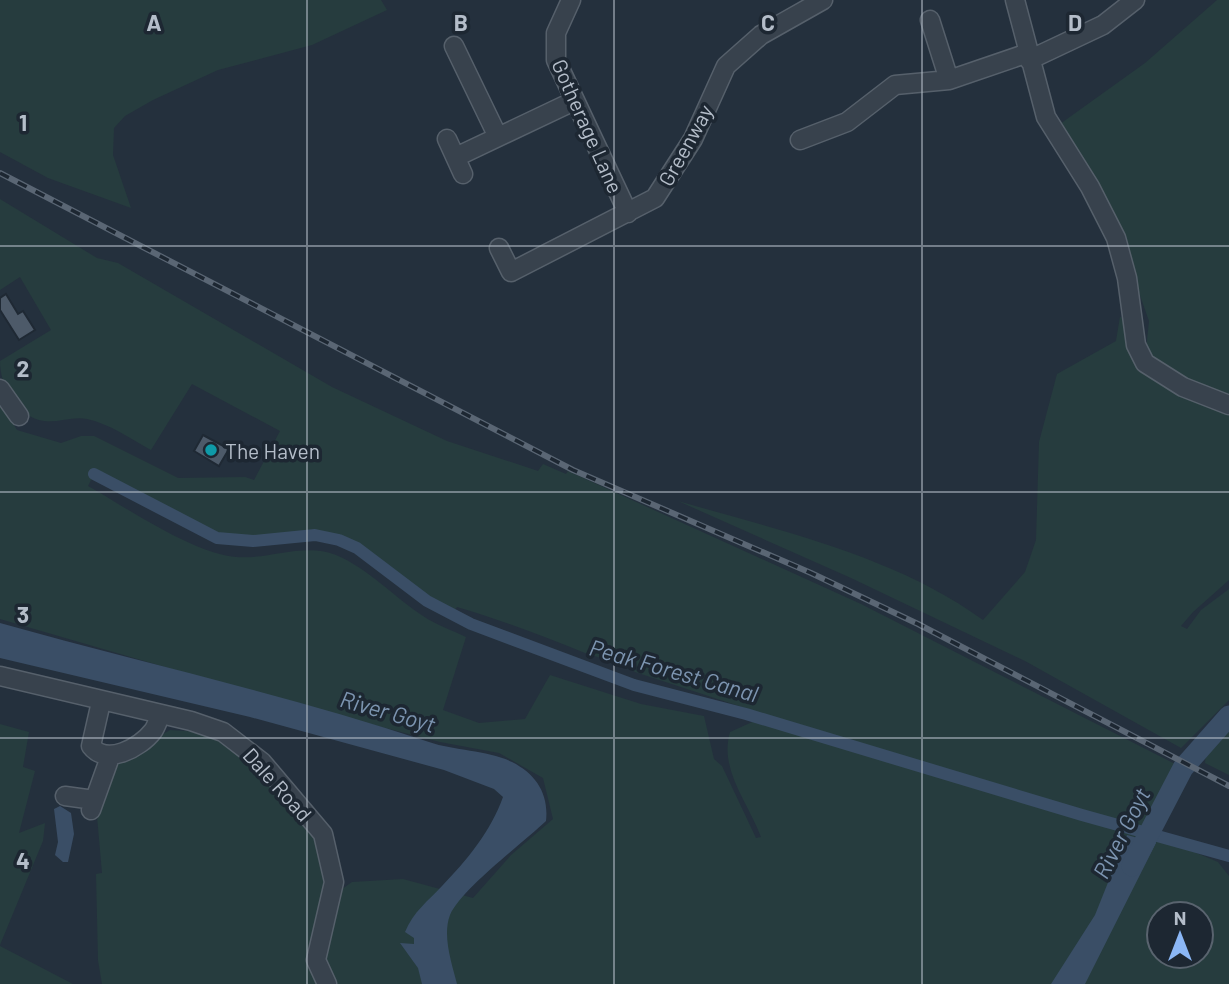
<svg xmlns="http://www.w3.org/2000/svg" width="1229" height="984" font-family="Barlow,sans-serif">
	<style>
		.green { fill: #263c3e; fill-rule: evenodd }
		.water { fill: #3a4e66 }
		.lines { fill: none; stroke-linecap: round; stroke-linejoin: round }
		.canal { stroke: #3a4e66; stroke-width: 12 }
		.river { stroke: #3a4e66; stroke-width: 21 }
		.building { fill: #4d5a69; stroke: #1f2934; stroke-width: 2 }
		.minor-casing { stroke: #56606b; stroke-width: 21 }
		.minor { stroke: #38424d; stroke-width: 18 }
		.rail-casing { stroke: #5a6674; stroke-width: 6 }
		.rail { stroke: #1d2732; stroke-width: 3.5; stroke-dasharray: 10; stroke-linecap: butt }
		.grid { fill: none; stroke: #b4bdc9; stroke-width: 2; stroke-opacity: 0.55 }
		.culture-dot { fill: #0f9aa8; stroke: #1d2732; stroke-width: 2.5 }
		.labels { text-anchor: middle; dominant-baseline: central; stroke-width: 7; stroke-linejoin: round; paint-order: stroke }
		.street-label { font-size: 21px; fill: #b4bdc9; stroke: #1d2732 }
		.poi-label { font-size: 21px; fill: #b4bdc9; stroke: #1d2732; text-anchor: start }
		.water-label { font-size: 23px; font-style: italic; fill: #7c94b0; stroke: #1d2732 }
		.grid-label { font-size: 23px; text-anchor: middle; font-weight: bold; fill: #b4bdc9; stroke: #1d2732; stroke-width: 7; stroke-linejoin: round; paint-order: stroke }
	</style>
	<rect width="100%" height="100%" fill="#24303d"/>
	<path class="green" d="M0,0H381L387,10L312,45L218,70L153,100L125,116L114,128L113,155L131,208L48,178L0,152Z
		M1217,0H1229V397L1159,367L1146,350L1149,321L1117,230L1086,167C1084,152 1067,139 1060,124L1145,63Z
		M0,199L97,258L118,263L332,387L447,441L538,471L543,464L566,474L568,471L861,604L1183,768L1149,833L1218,862L1229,876V984H102L98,960L96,874L102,873L97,816L113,762L170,730L202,732L240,749L319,837L328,884L307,966L316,960L331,897L352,882L403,879L473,898L511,855L553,819L543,778L499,753L440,742L292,704L0,619V403L17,430L61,443L81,436H94L178,478L245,477L254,480L280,431L192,384L151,450C131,439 110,424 87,419C73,416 58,423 44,421C16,417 0,386 0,361L51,330L20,277L0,290ZM94,474L217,538L253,541L315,535L339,540L357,548L427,601L452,614L457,607C501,620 543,636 585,653C604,660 619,660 635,672L748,709L746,714L759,719L730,732C719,770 748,802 761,837L756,838L722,766L714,759L704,716L641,704L550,675L525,719L479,723L443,710L466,637C452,630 436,625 423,616C394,597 369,569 336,555C303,542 269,560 236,557C192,553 127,508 88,486ZM1159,914H1201V956H1159Z
		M1120,317L1130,319L1135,366L1182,394L1229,412V580L1193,612L1181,626L1187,629L1201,610L1229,589V700L1181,748L1025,661L851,578L678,501C781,531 895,556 983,620L1025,572L1036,540L1039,442L1057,374L1116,341Z
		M1229,716V775L1205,763L1207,738Z
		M0,724L29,732L23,767L35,771L19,833L45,823L43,841L0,945Z
		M0,946L73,984H0Z"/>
	<path class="water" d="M0,623C143,663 288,695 429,742C455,751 488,750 512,762C536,774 549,794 546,821C523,843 461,889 450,915C442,936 452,964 457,984H422L418,968L400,943L414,944V938L405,932C413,912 428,901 442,886C467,860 491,831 503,797L494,789L444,770L250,717L0,658Z
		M60,806L71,813L74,834L68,862H63L55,855L58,842L54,809Z
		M1127,835L1156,843L1085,984H1051L1095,915Z"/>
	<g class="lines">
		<path class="canal" d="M94,474L217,538L253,541L315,535L339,540L357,548L427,601L471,624L634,685L746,714L1082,815L1229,856"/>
		<path class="river" d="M1132,866L1183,768L1229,716"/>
	</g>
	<path class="building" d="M6,294L18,314L23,311L35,330L19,340L0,310V298Z
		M203,435L229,449L219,466L194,451Z"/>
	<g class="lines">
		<defs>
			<path id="minor" d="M571,0L556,33V60L628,213
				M1015,0L1046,117L1090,187L1116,238L1127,278L1136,345L1145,363L1183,387L1229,405
				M930,20L949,80
				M454,46L498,137
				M1029,60L1103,25L1135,0
				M447,139L463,174
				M800,140L847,122L895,85L949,80L1028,53
				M456,157L574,101
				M499,248L511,272L655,198L693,139L726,66L761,35L823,0
				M0,389L19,416
				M0,676L191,721L223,732L262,762L323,834L334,882L316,960L327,984
				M101,702L91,746C106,766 140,748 153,731C156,727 158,720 160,716
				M65,796L94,800
				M91,810L110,757"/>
		</defs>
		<use href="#minor" class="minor-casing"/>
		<use href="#minor" class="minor"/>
		<defs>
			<path id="rail" d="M0,173L573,470L811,573L918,624L1229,786"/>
		</defs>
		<use href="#rail" class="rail-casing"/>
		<use href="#rail" class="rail"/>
	</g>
	<path class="grid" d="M307,0V984M614,0V984M922,0V984M0,246H1229M0,492H1229M0,738H1229"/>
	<circle class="culture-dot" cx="211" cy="450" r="7"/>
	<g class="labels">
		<g class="street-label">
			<text transform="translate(588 126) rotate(66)">Gotherage Lane</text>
			<text transform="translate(685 145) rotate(-61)">Greenway</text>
			<text transform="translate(278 784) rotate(48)">Dale Road</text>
		</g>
		<g class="poi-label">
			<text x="225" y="450">The Haven</text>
		</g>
		<g class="water-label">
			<text transform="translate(674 670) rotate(16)">Peak Forest Canal</text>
			<text transform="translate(388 711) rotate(16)">River Goyt</text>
			<text transform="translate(1121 833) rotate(-63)">River Goyt</text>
		</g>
	</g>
	<g class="grid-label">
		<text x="154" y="31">A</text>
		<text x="461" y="31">B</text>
		<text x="768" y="31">C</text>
		<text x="1075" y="31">D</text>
		<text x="23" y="131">1</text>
		<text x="23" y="377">2</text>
		<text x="23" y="623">3</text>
		<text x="23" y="869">4</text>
	</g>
	<g transform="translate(1180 935)"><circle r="33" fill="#1d2732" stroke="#59636e" stroke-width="2"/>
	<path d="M0-5L12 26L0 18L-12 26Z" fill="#8bb7f6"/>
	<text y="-10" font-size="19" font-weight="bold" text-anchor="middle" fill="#b4bdc9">N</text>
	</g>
</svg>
